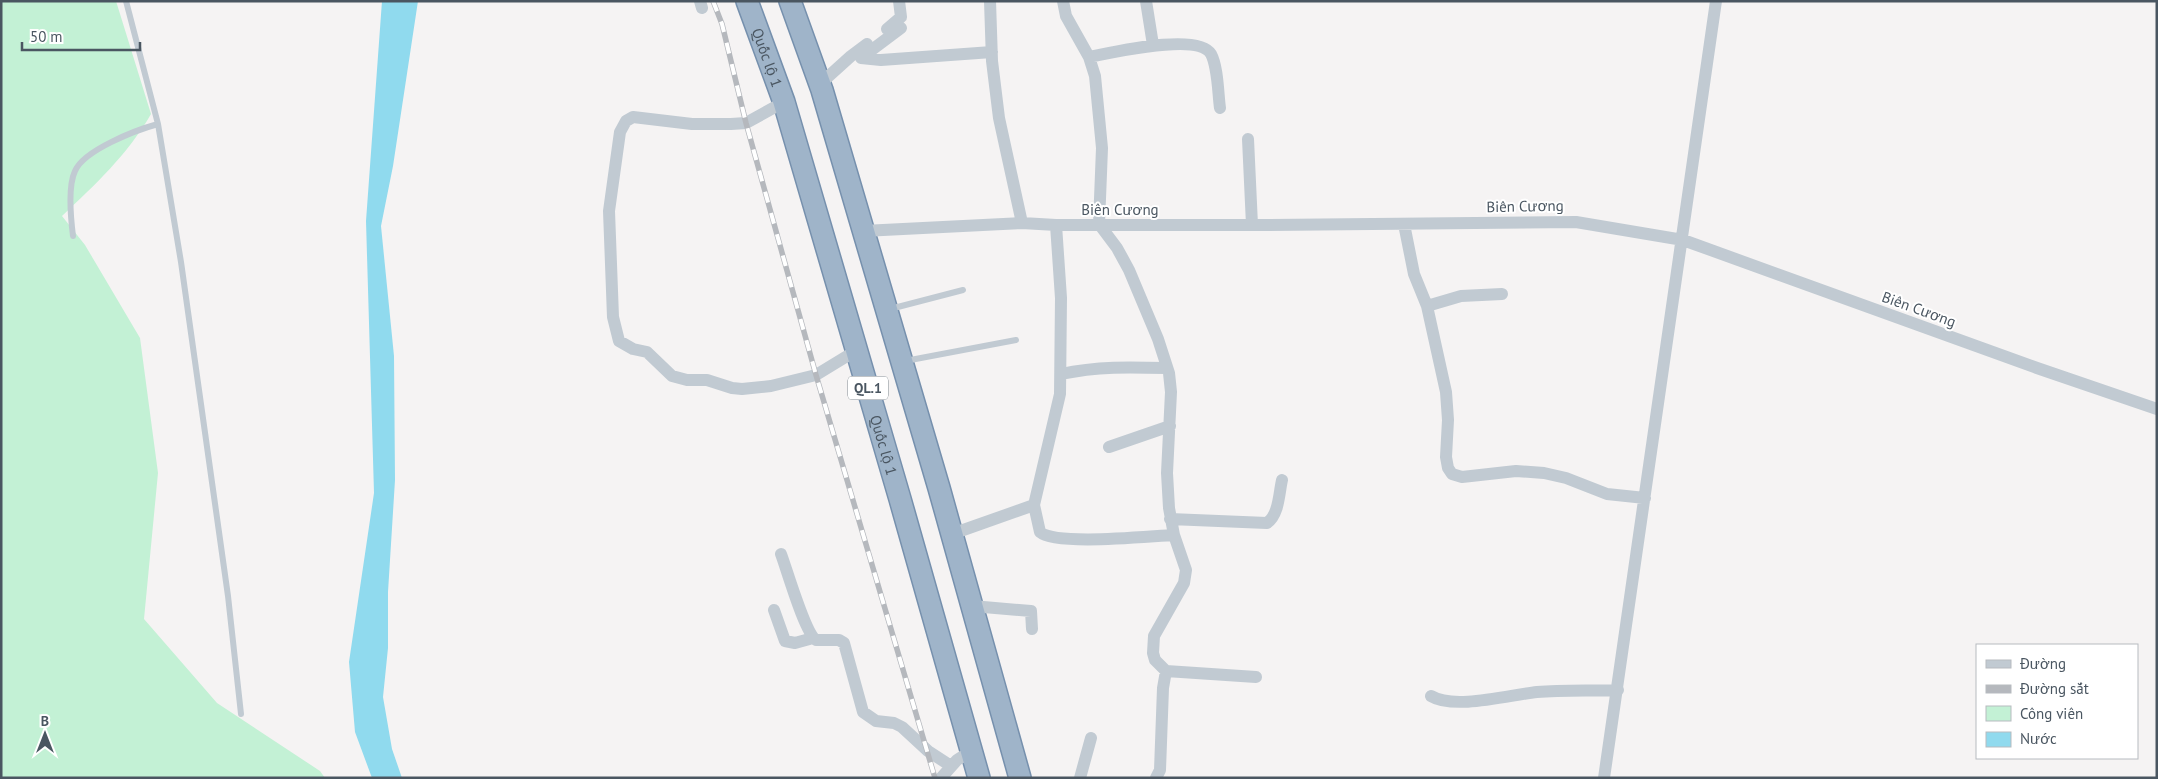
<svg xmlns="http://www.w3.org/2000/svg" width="2158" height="779" font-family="'PT Sans',sans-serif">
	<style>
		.green { fill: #c3f1d5 }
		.water { fill: #90daee }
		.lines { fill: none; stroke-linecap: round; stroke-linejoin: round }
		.trunk-casing { stroke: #7690ad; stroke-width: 24 }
		.service { stroke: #c1cad2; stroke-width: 6 }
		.minor { stroke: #c1cad2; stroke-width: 12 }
		.trunk { stroke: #9fb4c9; stroke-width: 21 }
		.rail-casing { stroke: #b5b8bd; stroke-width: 5.5 }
		.rail { stroke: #fff; stroke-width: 4; stroke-dasharray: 11; stroke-linecap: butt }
		.labels { text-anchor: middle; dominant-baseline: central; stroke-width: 4; stroke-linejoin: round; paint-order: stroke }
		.shield { fill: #fff; stroke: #808990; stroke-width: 1 }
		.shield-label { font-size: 14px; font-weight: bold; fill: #4a5661 }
		.street-label { font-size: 15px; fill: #4a5661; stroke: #fff }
	</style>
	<rect width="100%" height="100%" fill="#f5f3f3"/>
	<path class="green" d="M1,1H116L151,114C128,154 95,185 62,216L85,245L140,338L158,473L144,619L217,703L320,771L325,778H1Z"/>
	<path class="water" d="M382,1H418L393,166L381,226L394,356L395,480L388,592V648L383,697L392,749L402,778H372L355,732L349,662L374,493L366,221Z"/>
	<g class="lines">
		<defs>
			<g id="trunk">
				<path id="s1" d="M747,1L784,102L900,499L979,778"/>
				<path d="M790,1L822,90L939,488L1020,778"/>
			</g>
		</defs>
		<use href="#trunk" class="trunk-casing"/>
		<path class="service" d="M158,124L181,262L228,596L241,714
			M73,236C71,220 68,186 75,171C84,150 136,130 158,124L126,1
			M890,309L963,290
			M905,361L1016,340"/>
		<path class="minor" d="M700,1L702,8
			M990,1L992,61L999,118L1022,223
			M1063,1L1066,16L1089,57L1095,76L1102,148L1099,224L1117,248L1129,270L1158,339L1169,373L1171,392L1167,473L1169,508L1174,535L1186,570L1184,583L1154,636L1153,653L1155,660L1166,671L1256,677
			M1146,1L1153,45
			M901,28L861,58L881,60L992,52
			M887,29L901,17L899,1
			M1089,57C1111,53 1198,32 1211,54C1218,67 1218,94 1220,108
			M820,84L851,56L867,44
			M784,102L746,123L731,124H692L633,117L626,121L620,132L609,211L613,317L619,341L633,349L647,352L672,376L687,380H707L732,388L742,389L771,386L816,375L857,350
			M1248,139L1252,225
			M1404,224L1414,274L1427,306
			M863,231L1022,223L1056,225H1266L1576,222L1683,240L2037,368L2157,409
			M1502,294L1461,296L1427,306L1446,392L1448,420L1446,457L1448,468L1452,474L1462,477L1516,471L1544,473L1566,478L1607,494L1645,498
			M1061,374C1097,366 1131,367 1167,368
			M1109,447L1170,426
			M1034,505L1040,532C1056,546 1149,536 1174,535
			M1170,519L1267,523C1279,515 1279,493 1282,480
			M952,534L1034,505L1060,394L1061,298L1056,225
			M781,554C787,570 805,633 816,640H839L844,643L863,712L876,721L894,723L902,727L928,751L951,766
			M972,606L1031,611L1032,629
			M774,610L785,641L795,643L813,638
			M1431,696C1454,710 1509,695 1537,692C1563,690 1591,691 1618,690
			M941,778L957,760L971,751
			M1080,778L1091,738
			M1156,778L1160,770L1163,688L1166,671
			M1604,778L1716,1"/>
		<use href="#trunk" class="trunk"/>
		<defs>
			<path id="rail" d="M713,1L722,24L746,123L816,375L935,778"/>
		</defs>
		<use href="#rail" class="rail-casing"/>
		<use href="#rail" class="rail"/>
	</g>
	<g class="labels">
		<rect class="shield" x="848" y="376.5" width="40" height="23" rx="4"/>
		<g class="shield-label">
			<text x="868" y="388">QL.1</text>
		</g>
		<g class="street-label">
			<text stroke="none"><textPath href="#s1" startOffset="60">Quốc lộ 1</textPath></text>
			<text transform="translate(1525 206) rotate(-1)">Biên Cương</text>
			<text x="1120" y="209">Biên Cương</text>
			<text transform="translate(1919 309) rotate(20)">Biên Cương</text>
			<text stroke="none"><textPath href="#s1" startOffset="465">Quốc lộ 1</textPath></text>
		</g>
	</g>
	<rect width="2158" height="779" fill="none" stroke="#4a5661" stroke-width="5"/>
	<rect x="1976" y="644" width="162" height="115" fill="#ffffff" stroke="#b7bbc0"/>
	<rect x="1986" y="660" width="25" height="8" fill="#c1cad2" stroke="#b7bbc0"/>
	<text x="2020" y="669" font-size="15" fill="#4a5661">Đường</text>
	<rect x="1986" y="685" width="25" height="8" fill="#b5b8bd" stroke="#b7bbc0"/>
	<text x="2020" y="694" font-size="15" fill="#4a5661">Đường sắt</text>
	<rect x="1986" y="706" width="25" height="15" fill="#c3f1d5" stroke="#b7bbc0"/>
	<text x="2020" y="719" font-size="15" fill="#4a5661">Công viên</text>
	<rect x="1986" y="732" width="25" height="15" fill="#90daee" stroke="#b7bbc0"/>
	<text x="2020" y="744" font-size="15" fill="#4a5661">Nước</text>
	<g transform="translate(45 734)" stroke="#ffffff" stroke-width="4" paint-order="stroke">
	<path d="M0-4L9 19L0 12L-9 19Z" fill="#4a5661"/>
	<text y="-8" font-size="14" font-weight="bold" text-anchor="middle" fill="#4a5661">B</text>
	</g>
	<path d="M22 42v8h118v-8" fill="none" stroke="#4a5661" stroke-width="2.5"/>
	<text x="30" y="42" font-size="15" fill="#4a5661" stroke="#ffffff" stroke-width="4" paint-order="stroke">50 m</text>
</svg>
